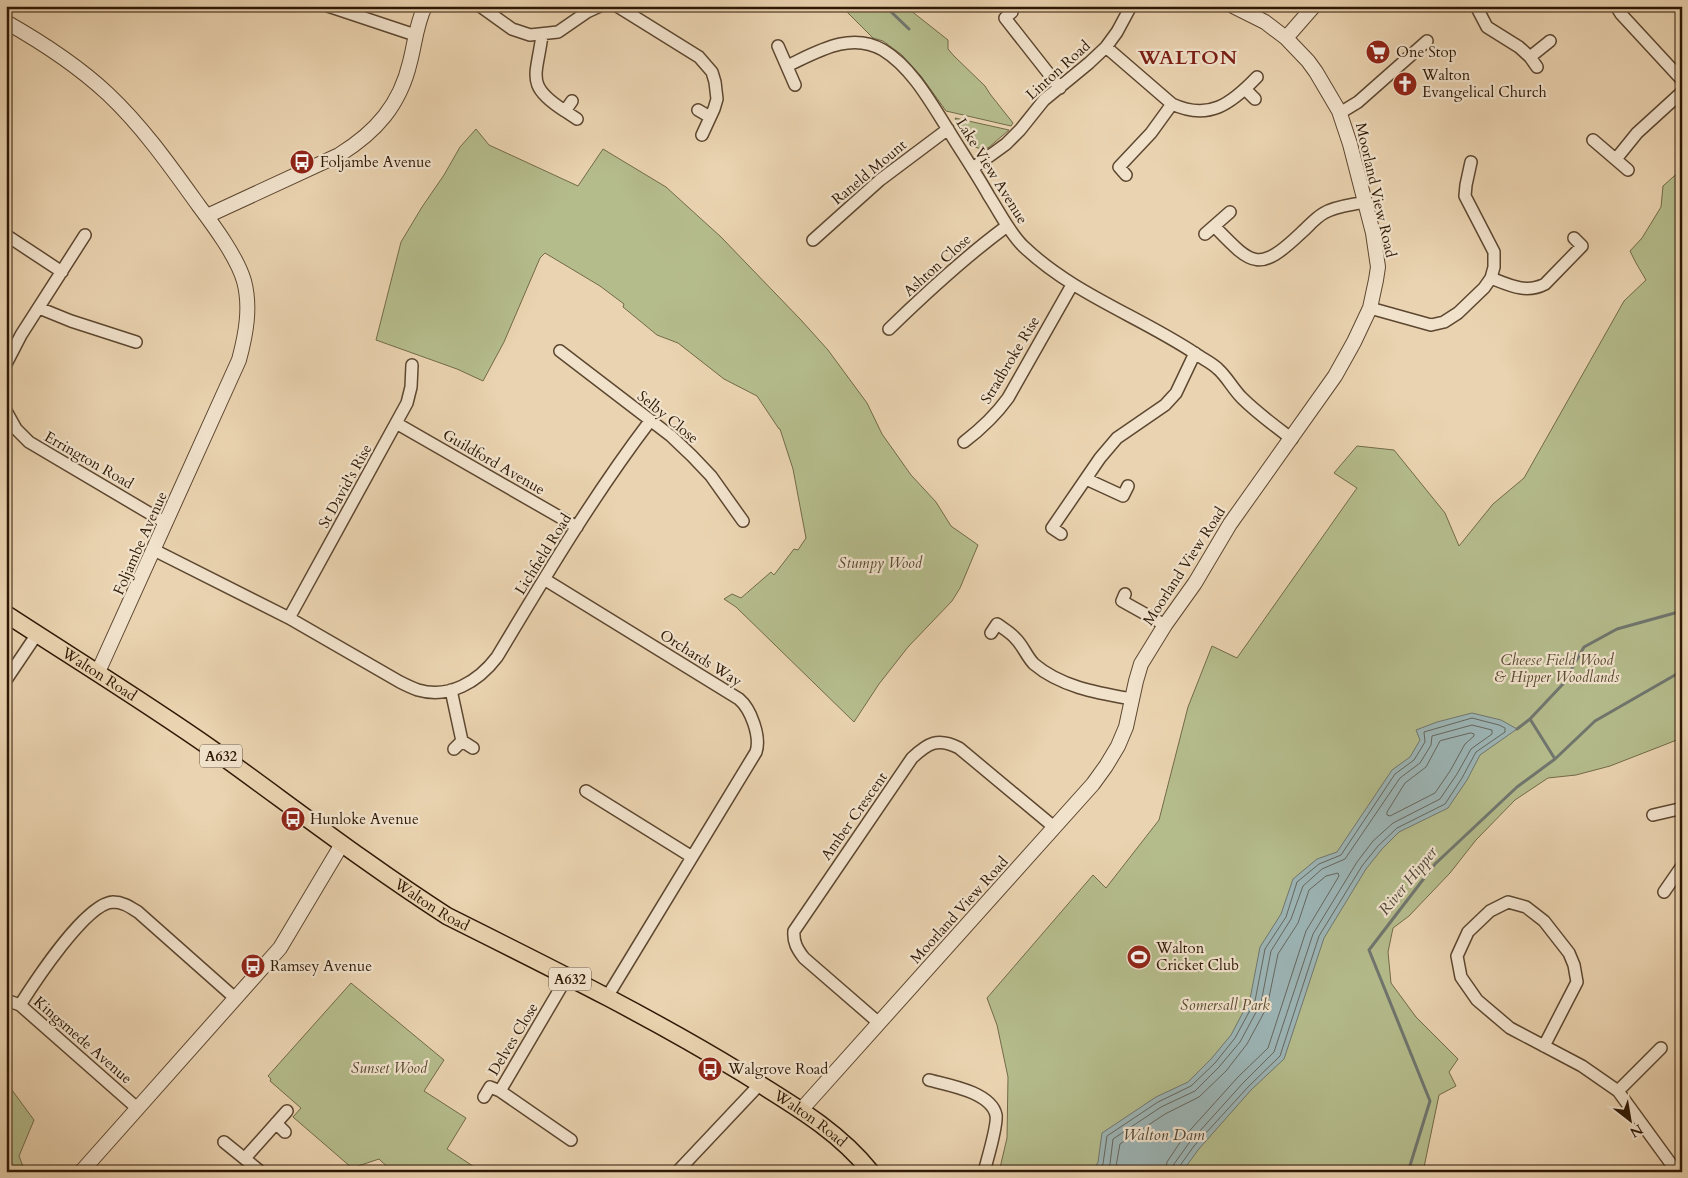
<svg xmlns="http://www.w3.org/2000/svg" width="1688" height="1178" font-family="Cardo,serif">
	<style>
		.green { fill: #b5bc8c; stroke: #726a48 }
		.water { fill: #9cb5b6; stroke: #70766f }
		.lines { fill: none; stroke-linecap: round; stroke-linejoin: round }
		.shore { stroke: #65665e; stroke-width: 1 }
		.stream { stroke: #70766f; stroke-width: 3 }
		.minor-casing { stroke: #5d4730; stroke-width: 14 }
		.tertiary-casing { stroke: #5d4730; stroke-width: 16 }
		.primary-casing { stroke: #2e1805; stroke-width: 19 }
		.minor { stroke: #f1e2cc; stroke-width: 11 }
		.tertiary { stroke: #f1e2cc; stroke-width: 14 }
		.primary { stroke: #ead3b0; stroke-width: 16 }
		.labels { text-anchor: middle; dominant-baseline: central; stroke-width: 4.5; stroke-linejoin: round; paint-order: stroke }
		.shield { fill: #f1e2cc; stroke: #685541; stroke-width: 1 }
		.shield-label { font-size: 14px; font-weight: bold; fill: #2e1805 }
		.poi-label { font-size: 15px; fill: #2e1805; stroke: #f1e2cc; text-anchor: start }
		.street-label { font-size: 15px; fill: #2e1805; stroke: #f1e2cc }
		.park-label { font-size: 15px; font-style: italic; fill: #56492e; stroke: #f1e2cc }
		.water-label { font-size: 16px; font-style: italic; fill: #4f473a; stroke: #f1e2cc }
		.district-label { font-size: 20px; font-weight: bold; letter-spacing: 1px; fill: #7a1f14; stroke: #f1e2cc }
	</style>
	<rect width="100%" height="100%" fill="#ead3b0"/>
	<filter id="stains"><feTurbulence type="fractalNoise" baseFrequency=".004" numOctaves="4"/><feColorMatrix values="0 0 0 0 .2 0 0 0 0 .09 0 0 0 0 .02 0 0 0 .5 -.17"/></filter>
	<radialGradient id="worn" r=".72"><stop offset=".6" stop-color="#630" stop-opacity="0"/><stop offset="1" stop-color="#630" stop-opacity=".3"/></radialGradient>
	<path class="green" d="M841,6H905L948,40V49L954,56L985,86L990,94L1013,123L1011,126L946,111L921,76L902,55L883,41L873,38Z
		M955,118L1009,130L988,148C969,153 962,131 955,118Z
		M476,129L489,145L578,186L603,149L666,187L721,237L801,320L828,350L867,403L882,434L911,475L936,502L951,526L978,545L960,588L952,601L908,647L879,684L854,722L736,607L724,599L732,594L741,598L771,572L774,575L794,549L798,550L806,538L793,469L780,429H779L757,396L724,379L678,343L657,335L623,307L624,304L600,286L545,253L540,258L504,342L483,381L457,369L376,340L401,242L422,207L444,175L460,147Z
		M1682,169V738L1610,766L1576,775L1548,778L1515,800L1476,840L1450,873L1409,916L1393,928L1388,952L1391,983L1416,1017L1458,1059L1449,1072L1456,1086L1439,1095L1423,1172H999L1007,1138L1008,1077L997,1025L987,998L1093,875L1106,888L1159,820L1188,707L1212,646L1237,658L1357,488L1334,473L1357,446L1394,450L1445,513L1459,546L1493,504L1524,478L1624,301L1646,280L1636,263L1630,251L1642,238L1661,207L1663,186Z
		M351,983L444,1060L424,1091L466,1118L447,1149L482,1172H393L379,1159L352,1168L293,1117L301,1108L270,1081L271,1079L268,1076Z
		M6,1082L34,1120L19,1156L25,1172H6Z"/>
	<path class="water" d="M1472,713L1501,720L1517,729L1480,755L1467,780L1448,808L1399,832L1382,849L1366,869L1324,938L1284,1059L1251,1090L1198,1150L1182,1172H1093L1098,1162L1102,1133L1156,1097L1188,1082L1211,1059L1231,1035L1250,999L1260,947L1281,914L1293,879L1317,859L1337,852L1392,770L1410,757L1420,740L1416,730L1437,722Z"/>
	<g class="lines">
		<path class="shore" d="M1471,733L1474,734V736L1465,744L1450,771L1435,793L1390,816L1387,815V812L1405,783L1426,767L1440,741Z
			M1098,1172L1103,1164L1107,1136L1158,1102L1191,1086L1215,1063L1235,1038L1255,1001L1265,949L1286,917L1297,882L1319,864L1341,855L1395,774L1414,760L1425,742L1424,732L1472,718L1499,725L1505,728V732L1476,752L1462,778L1445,804L1397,828L1378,846L1362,866L1319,936L1280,1056L1248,1087L1194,1146L1179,1167V1172
			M1106,1172L1110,1164L1113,1139L1161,1107L1195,1091L1219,1067L1240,1042L1261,1003L1271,951L1291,919L1303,886L1322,869L1345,859L1400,778L1420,763L1431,745L1432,736L1472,725L1492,730V734L1471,749L1457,774L1440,799L1393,823L1373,841L1357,862L1313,934L1274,1052L1243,1083L1189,1143L1174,1164L1172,1172
			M1115,1172L1120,1144L1165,1114L1199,1097L1226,1071L1247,1044L1267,1007L1278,954L1298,923L1309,890L1326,876L1338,873L1339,876L1306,931L1268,1048L1238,1077L1183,1138L1167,1162L1165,1172"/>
		<path class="stream" d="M885,6L909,29
			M1530,719L1555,759
			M1517,729L1530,719L1563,684L1584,647L1617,629L1682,611
			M1408,1172L1430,1101L1369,950L1435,864L1517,787L1555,759L1595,721L1682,671"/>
		<defs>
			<path id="minor" d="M328,6L415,35
				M480,6L512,29L530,35L558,32L587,12L600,6
				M617,6L699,57L712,72L715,82L717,99L714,109L702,135
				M1476,6L1487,27L1519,47L1530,57L1537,67
				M1616,6L1621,14L1682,80
				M1012,12L1005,18L1060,88
				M542,35C537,76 524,85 565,111L572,101
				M778,46L795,85
				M1106,47L1172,104C1209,121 1231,104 1257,77
				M1530,57L1550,41
				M787,66C817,52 850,31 883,50C911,67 930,101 947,128C961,151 976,173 989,196C1000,213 1009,232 1023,246C1073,294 1139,316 1196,354C1203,359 1212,363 1218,369C1227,377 1233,389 1242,398C1257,413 1275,426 1292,439
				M1245,89L1255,99
				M698,110L710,117
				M565,111L577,119
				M1340,113L1358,102L1427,41
				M1593,140L1628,170
				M1616,159L1637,133L1682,92
				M973,168L1006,144L1020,130L1044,100L1089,63L1106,47L1117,32L1131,6
				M1126,175L1119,167L1151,133L1172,104
				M1214,226C1252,265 1258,274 1301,233C1308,227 1315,218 1324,213C1336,206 1352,205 1365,202
				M1205,234L1230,212
				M6,235L62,272
				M813,240L880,180L948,129
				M1491,278C1509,285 1526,294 1545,284L1582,246L1574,238
				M39,308L71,321L136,342
				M1370,308L1431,325L1444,322L1458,313L1484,288L1491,278L1494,267V252L1465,196L1466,185L1471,162
				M889,329C927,292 965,257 1007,226
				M560,351L671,436L692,456L711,476L743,521
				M6,364L21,335L85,235
				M6,411L16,429L29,442L166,523
				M396,423L577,527
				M964,442C981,429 995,416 1008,398L1072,285
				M1086,479L1123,496L1128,486
				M1061,534L1052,528L1100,458L1117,438L1165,405L1176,393L1195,353
				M154,550L289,618L400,682C406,685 412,688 418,690C449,699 478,682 497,657C545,577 593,496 650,421
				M544,579L739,699C751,709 761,737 756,752L607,997
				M1125,594L1122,601L1165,625
				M289,618L407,403L411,387L412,365
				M991,633L997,624C1004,629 1011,633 1016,639C1023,646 1027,657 1034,664C1061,687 1098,693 1132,699
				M6,680L37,634
				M451,690L462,741
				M454,749L462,741L473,748
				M586,791L692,857
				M1653,815L1679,809L1682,812
				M1664,892L1682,866
				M6,1000L20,1005L137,1108
				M20,1005C34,983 86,903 113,902C123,902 130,907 138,912L235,998
				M879,1023L804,958C797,949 793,942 794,931L912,758C928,743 938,737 959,748L1054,827
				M1544,1046L1577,982L1574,965L1569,953L1544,921L1526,907L1508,902L1490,911L1468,932L1457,956L1461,977L1477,1000L1510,1028L1582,1066L1618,1091L1677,1172
				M929,1080C948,1085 991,1092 996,1115C998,1125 987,1160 984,1172
				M500,1091L567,977
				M1618,1091L1661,1048
				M484,1097L490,1087L500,1091L571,1140
				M276,1123L285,1132
				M224,1142L261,1172
				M245,1158L287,1111
				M677,1172L760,1084"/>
			<path id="tertiary" d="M6,22C43,43 77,65 108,94C143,127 171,167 199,206C214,226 237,257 244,281C251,307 246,334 239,360L98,672
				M1286,38L1314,6
				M207,216L339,155C376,132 400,105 410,62C415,43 416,25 425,6
				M801,1110L1093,784L1106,766L1118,746L1126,727L1136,681L1141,664L1165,625L1195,583L1230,524L1335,376L1354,342L1370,308L1376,280L1378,267L1373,233L1350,144L1339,111L1316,72L1308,61L1286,38L1265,22L1233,6
				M81,1172L280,948L342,844"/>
			<g id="primary">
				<path id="s1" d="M6,614C75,659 145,702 212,749C290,805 366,864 447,916C547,966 647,1015 742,1073C788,1102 837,1129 871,1172"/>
			</g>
		</defs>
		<use href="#minor" class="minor-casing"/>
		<use href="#tertiary" class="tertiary-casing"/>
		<use href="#primary" class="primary-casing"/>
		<use href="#minor" class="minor"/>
		<use href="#tertiary" class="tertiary"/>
		<use href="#primary" class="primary"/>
	</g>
	<defs>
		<symbol id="supermarket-disc" viewBox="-11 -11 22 22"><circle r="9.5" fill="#8f2418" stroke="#f1e2cc"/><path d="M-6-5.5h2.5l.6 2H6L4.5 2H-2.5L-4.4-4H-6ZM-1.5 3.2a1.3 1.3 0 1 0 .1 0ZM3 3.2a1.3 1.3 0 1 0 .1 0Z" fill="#fff"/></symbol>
		<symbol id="church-disc" viewBox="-11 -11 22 22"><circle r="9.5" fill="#8f2418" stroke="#f1e2cc"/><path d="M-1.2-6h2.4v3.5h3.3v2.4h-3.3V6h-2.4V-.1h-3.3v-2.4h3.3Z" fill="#fff"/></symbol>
		<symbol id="bus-disc" viewBox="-11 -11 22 22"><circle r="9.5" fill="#8f2418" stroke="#f1e2cc"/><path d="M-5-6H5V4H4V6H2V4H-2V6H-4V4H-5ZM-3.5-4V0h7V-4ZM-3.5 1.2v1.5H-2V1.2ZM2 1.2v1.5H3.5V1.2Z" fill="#fff"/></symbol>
		<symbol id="stadium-disc" viewBox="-11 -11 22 22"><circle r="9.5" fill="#8f2418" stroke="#f1e2cc"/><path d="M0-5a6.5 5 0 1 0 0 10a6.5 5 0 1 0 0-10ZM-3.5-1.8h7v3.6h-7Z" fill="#fff"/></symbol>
	</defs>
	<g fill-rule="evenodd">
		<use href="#supermarket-disc" x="1364" y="38" width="28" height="28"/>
		<use href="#church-disc" x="1391" y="70" width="28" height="28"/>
		<use href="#bus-disc" x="288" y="148" width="28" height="28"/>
		<use href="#bus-disc" x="279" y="805" width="28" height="28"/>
		<use href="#stadium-disc" x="1125" y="943" width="28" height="28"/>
		<use href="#bus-disc" x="239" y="952" width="28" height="28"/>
		<use href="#bus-disc" x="696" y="1055" width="28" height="28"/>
	</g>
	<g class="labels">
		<g class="shield">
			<rect x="200" y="744.5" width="42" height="23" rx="4"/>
			<rect x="549" y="967.5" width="42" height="23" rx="4"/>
		</g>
		<g class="shield-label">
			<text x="221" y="756">A632</text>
			<text x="570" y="979">A632</text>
		</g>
		<g class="poi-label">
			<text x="1396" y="52">One Stop</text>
			<text x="1422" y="75">Walton<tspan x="1422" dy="17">Evangelical Church</tspan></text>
			<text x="320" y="162">Foljambe Avenue</text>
			<text x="310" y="819">Hunloke Avenue</text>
			<text x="1156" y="948">Walton<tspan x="1156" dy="17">Cricket Club</tspan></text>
			<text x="270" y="966">Ramsey Avenue</text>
			<text x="728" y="1069">Walgrove Road</text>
		</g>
		<g class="street-label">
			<text transform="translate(1058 70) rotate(-42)">Linton Road</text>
			<text transform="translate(992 171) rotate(58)">Lake View Avenue</text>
			<text transform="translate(869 172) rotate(-40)">Raneld Mount</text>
			<text transform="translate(1376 190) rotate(77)">Moorland View Road</text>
			<text transform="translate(937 265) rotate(-42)">Ashton Close</text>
			<text transform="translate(1010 360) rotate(-59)">Stradbroke Rise</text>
			<text transform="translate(668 417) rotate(39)">Selby Close</text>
			<text transform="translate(89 460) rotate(30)">Errington Road</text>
			<text transform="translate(494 462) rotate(30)">Guildford Avenue</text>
			<text transform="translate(345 486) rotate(-61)">St David's Rise</text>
			<text transform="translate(140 543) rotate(-66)">Foljambe Avenue</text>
			<text transform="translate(543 554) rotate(-58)">Lichfield Road</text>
			<text transform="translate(1184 566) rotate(-57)">Moorland View Road</text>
			<text transform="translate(701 658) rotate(32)">Orchards Way</text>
			<text stroke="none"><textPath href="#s1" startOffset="111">Walton Road</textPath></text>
			<text transform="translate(854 816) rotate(-55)">Amber Crescent</text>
			<text stroke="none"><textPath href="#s1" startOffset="516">Walton Road</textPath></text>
			<text transform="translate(959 910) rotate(-48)">Moorland View Road</text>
			<text transform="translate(513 1039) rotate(-59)">Delves Close</text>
			<text transform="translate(83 1040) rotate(41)">Kingsmede Avenue</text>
			<text stroke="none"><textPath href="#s1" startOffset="951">Walton Road</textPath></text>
		</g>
		<g class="park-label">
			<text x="880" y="563">Stumpy Wood</text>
			<text x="1557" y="660">Cheese Field Wood<tspan x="1557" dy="17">&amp; Hipper Woodlands</tspan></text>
			<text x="1225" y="1005">Somersall Park</text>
			<text x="389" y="1068">Sunset Wood</text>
		</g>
		<g class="water-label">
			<text transform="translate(1408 881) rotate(-51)">River Hipper</text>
			<text x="1164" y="1135">Walton Dam</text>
		</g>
		<g class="district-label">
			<text x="1188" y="57">WALTON</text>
		</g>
	</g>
	<rect width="1688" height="1178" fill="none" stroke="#ead3b0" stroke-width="25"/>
	<rect x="8" y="8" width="1673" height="1163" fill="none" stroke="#2e1805" stroke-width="2.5"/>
	<rect x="12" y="12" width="1663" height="1153" fill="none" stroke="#2e1805"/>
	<g transform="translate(1630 1120) rotate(149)" stroke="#f1e2cc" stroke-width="4" paint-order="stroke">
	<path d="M0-4L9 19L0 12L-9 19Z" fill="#2e1805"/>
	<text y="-8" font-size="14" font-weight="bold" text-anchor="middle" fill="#2e1805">N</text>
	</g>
	<rect width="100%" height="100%" filter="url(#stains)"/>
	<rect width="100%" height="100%" fill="url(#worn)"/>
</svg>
